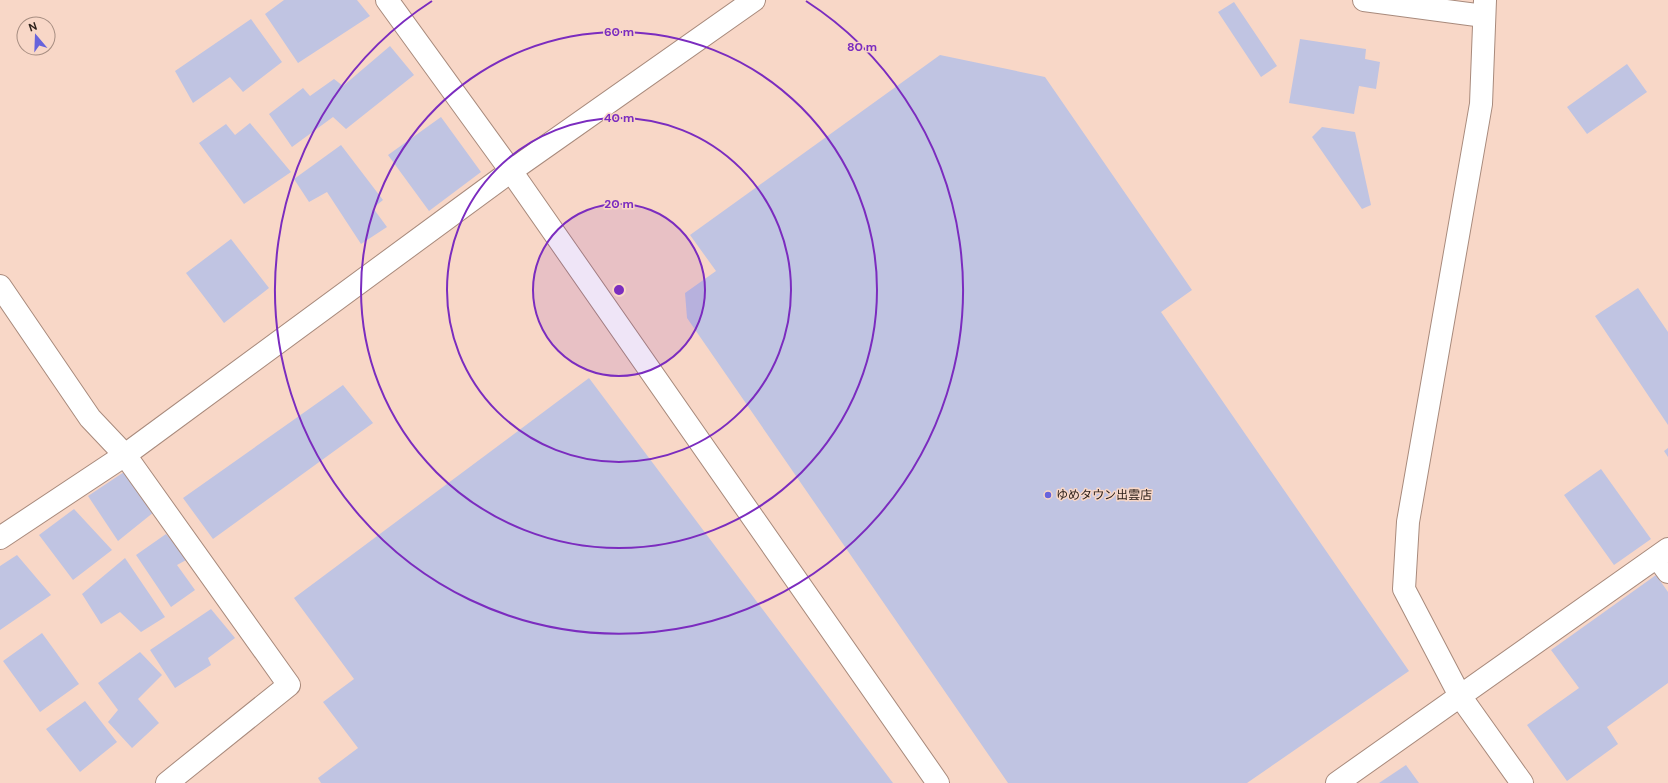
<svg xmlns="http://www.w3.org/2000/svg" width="1668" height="783" font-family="'DM Sans','Noto Sans JP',sans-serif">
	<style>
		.building { fill: #c0c4e2 }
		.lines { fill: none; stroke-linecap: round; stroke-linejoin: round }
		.minor-casing { stroke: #a88a7c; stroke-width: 24 }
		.minor { stroke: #fff; stroke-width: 22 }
		.ring { fill: none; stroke: #7b2cbf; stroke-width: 2 }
		.poi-dot { fill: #6763dc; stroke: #f8d7c7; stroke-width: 1.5 }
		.labels { text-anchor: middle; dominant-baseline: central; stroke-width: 3; stroke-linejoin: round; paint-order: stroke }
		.poi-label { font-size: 12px; fill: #2d211b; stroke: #f8d7c7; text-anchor: start }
		.centre { fill: #7b2cbf; stroke: #f8d7c7; stroke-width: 2 }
		.ring-label { font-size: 12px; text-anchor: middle; font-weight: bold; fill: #7b2cbf; stroke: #f8d7c7; stroke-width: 3; stroke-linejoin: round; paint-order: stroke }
	</style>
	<rect width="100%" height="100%" fill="#f8d7c7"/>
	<path class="building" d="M284,0H357L370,16L298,63L265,14Z
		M1234,2L1277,66L1261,77L1218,12Z
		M251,19L282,62L243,92L230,77L193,103L175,71Z
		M1300,39L1366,49L1365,59L1380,62L1376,89L1359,86L1354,114L1289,103Z
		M390,46L414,75L346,129L333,117L292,147L269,114L303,88L310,96L334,79L343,86Z
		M940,55L1045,77L1192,290L1161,312L1409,671L1247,783H1008L687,318L685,293L716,271L690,235Z
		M1627,64L1647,92L1587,134L1567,107Z
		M441,117L481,172L429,211L388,155Z
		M250,123L291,172L244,204L199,143L226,124L235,135Z
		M1322,127L1355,132L1371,205L1362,209L1312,137Z
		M341,145L383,200L373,208L387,227L361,244L327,192L309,202L294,179Z
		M231,239L269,288L224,323L186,273Z
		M1638,288L1668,332V425L1595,316Z
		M589,378L893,783H321L318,778L358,748L323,702L354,679L294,598Z
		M343,385L373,423L213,539L183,498Z
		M1668,448V457L1664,451Z
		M1601,469L1651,539L1614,565L1564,495Z
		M124,472L154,512L118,541L88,496Z
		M74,509L112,550L73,580L39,535Z
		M166,534L188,559L177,565L195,590L171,607L136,555Z
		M17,555L51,595L0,630V566Z
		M125,558L165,617L141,632L120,612L101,624L82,594Z
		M1656,575L1668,592V683L1607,727L1618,744L1567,781L1527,725L1579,688L1551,650Z
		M211,609L235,638L208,658L211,665L175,688L150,650Z
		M42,633L79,684L40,712L3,661Z
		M140,652L162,675L138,699L159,723L132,748L108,722L118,710L98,683Z
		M85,701L117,742L80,772L46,729Z
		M1406,765L1419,783H1379Z"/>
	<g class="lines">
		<defs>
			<path id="minor" d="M387,0L511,171L938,783
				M1364,0L1484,16
				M1485,0L1481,104L1408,522L1404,589L1460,696L1522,783
				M0,286L90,418L125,455L289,685L167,783
				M0,538L125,455L511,171L754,0
				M1657,557L1668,572
				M1337,783L1668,549"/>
		</defs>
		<use href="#minor" class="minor-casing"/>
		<use href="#minor" class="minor"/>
	</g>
	<circle cx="619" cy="290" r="86" fill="#7b2cbf" fill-opacity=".12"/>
	<g class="ring">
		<circle cx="619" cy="290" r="86"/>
		<circle cx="619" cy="290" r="172"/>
		<circle cx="619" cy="290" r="258"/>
		<path d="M806 1A344 344 0 1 1 432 1"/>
	</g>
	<circle class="poi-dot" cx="1048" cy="495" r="4"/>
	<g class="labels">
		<g class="poi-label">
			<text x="1056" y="495">ゆめタウン出雲店</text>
		</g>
	</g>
	<circle cx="619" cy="290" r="6" class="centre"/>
	<g class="ring-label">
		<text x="619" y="36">60 m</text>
		<text x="862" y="51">80 m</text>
		<text x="619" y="122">40 m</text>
		<text x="619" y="208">20 m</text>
	</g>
	<g transform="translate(36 36) rotate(341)"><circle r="19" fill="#f8d7c7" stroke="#a78e82"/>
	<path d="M0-3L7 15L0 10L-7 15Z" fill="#6763dc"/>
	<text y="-6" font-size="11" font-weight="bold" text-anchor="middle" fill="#2d211b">N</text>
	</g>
</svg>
